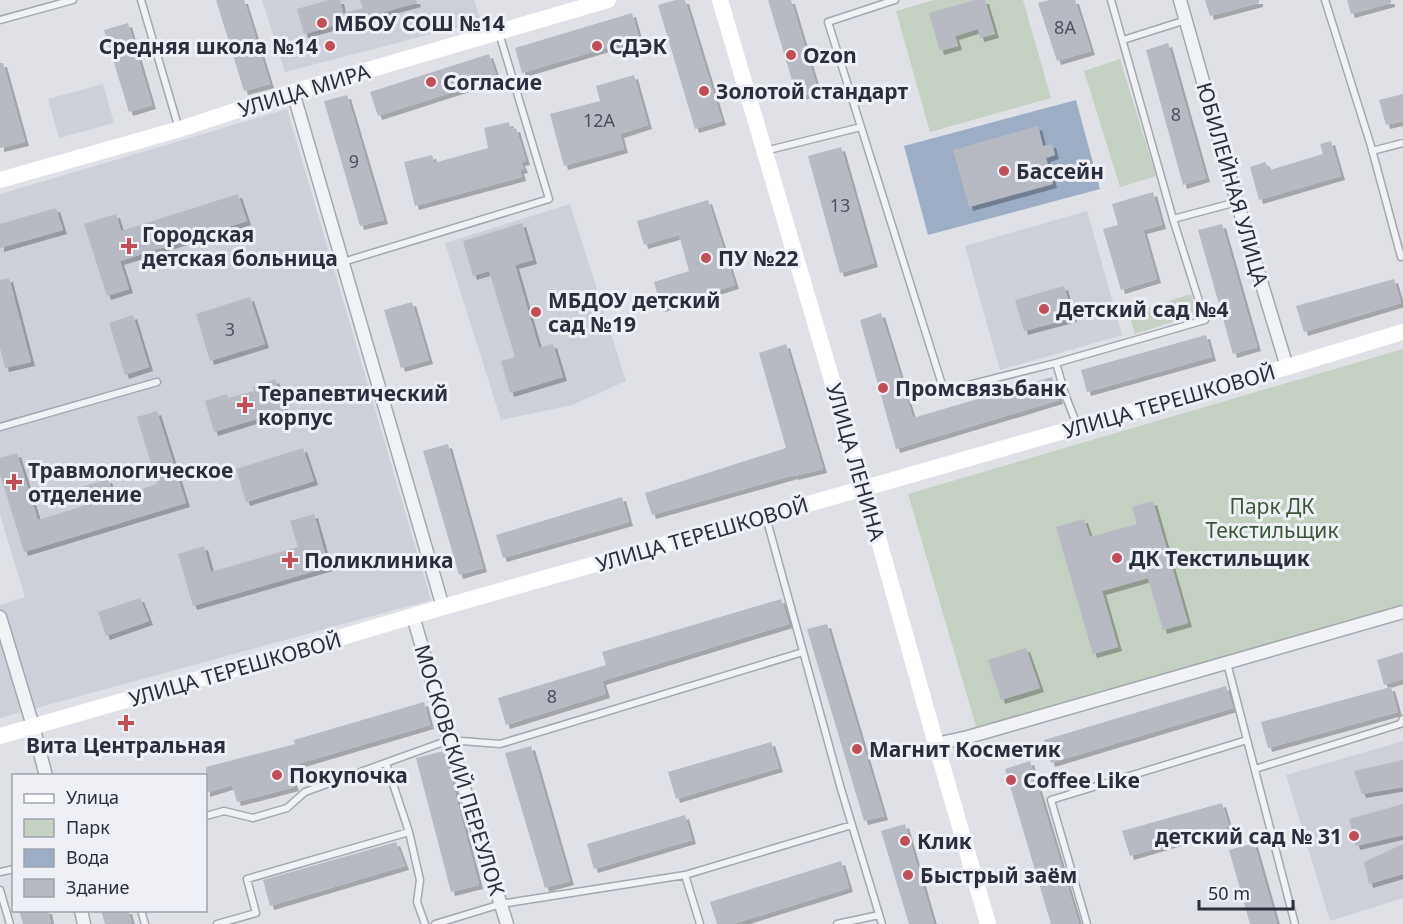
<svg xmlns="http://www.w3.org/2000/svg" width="1403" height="924" font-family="'Noto Sans',sans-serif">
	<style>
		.built { fill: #cdd0d8 }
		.green { fill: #c4d0c1 }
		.water { fill: #9dadc4 }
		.building { fill: #b7bac3; filter: url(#shadow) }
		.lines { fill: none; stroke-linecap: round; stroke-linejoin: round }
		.lane-casing { stroke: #a5a8b0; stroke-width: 9 }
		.street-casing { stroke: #a5a8b0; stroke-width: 15 }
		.lane { stroke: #f1f2f5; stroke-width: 6 }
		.street { stroke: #f1f2f5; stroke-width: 12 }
		.secondary { stroke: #fff; stroke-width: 16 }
		.poi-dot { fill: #c14f58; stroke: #eef0f5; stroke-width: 2 }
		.labels { text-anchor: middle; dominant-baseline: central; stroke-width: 6; stroke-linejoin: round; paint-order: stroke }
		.number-label { font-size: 18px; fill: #4c525e }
		.poi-label { font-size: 21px; font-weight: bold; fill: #292f3c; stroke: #eef0f5; text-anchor: start }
		.street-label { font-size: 21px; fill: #292f3c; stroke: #eef0f5 }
		.park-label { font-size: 21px; fill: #3c5738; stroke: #eef0f5 }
	</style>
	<defs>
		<filter id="shadow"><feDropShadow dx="4" dy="4" stdDeviation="0" flood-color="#0004"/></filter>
	</defs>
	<rect width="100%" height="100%" fill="#dfe1e7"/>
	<path class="built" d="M262,0H474L481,21L285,72Z
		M103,84L114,123L59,138L48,99Z
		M287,109L431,600L0,718V605L25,597L0,515V194Z
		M570,204L626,381L572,405L501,420L445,243Z
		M1087,211L1122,335L1000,370L965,246Z
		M1403,741V898L1330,921L1286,775Z"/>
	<path class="green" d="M934,0H1023L1051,98L930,132L896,11Z
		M1120,59L1156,176L1120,187L1084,71Z
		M1191,294L1197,314L1135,334L1129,314Z
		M1403,349V610L978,733L908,494Z"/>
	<path class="water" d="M1076,100L1100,189L928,235L904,146Z"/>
	<path class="building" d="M216,0H244L270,84L244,91Z
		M329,0H340L343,13L363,8L360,0H416L417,3L304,34L297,9Z
		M676,0H685L722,121L695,129L658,5Z
		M768,0H791L818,91L797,97Z
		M975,0H985L995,34L980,38L978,29L955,36L958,46L940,51L929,13Z
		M1049,0H1075L1091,51L1057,61L1038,3Z
		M1205,0H1259V3L1210,16Z
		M1347,0H1391V3L1351,14Z
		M632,13L639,38L522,73L515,48Z
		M128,23L152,105L129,112L104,30Z
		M1168,43L1206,178L1183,185L1146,50Z
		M489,54L497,78L378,116L370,92Z
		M0,63H3L25,142L0,148Z
		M634,75L648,125L620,134L624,149L564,166L550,114L600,101L596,86Z
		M1403,94V121L1386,125L1379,100Z
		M347,95L384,220L360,226L324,101Z
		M509,122L511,129L516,128L526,161L521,162L524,169L520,170L522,177L415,206L404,162L432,155L434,163L488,148L484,128Z
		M1038,126L1043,146L1052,144L1055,155L1046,158L1053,184L969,207L953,150Z
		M1331,141L1341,176L1259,200L1250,167L1265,162L1270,170L1323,154L1320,144Z
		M841,147L874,263L840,273L808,156Z
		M1153,192L1162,225L1143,230L1157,279L1121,290L1103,229L1118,225L1112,204Z
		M238,194L247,221L120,261L129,289L107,296L84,224L116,214L121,231Z
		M708,200L735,285L661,308L654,282L689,271L679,235L644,245L637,221Z
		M56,208L63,230L0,248V224Z
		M522,223L533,260L515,265L539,348L553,344L563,377L510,393L501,361L515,357L489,271L473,276L463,241Z
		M1222,224L1257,347L1233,354L1198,230Z
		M9,278L31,362L5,368L0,348V280Z
		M1394,279L1401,303L1304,332L1296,306Z
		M1064,286L1073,318L1024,331L1015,300Z
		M250,297L265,344L210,361L196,314Z
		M412,302L429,360L401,368L384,310Z
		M881,313L913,418L1052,377L1059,400L896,449L860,320Z
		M133,315L149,367L125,375L109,323Z
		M1206,335L1212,357L1087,392L1081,370Z
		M786,344L823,469L794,476V475L652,515L645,493L786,448L759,353Z
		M275,379L285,410L214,432L205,401L227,394L228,398L254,391L253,387Z
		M157,411L186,503L24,552L0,474V458L17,453L38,520L83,506L78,488L108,479L114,497L157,484L137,417Z
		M448,444L483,568L459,575L423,451Z
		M303,448L314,481L246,502L236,469Z
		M622,497L629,522L503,558L496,535Z
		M1153,501L1188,623L1163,630L1148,578L1102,591L1118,647L1093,654L1056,527L1084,519L1090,537L1137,524L1132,507Z
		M314,514L329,567L193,606L178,554L204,546L211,572L298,547L290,521Z
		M140,598L149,621L106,636L98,612Z
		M781,599L789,624L602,681L606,694L506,725L498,698L606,665L602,652Z
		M827,624L884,816L864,821L807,629Z
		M1026,648L1040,688L1001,700L988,660Z
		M1403,652V679L1384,685L1377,660Z
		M1226,686L1233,708L1051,763L1044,740Z
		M1391,687L1398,712L1268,748L1261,722Z
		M424,702L430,725L301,763L288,769L295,787L237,802L232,785L206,793V767L295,744L294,740Z
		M771,742L779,768L676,799L668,772Z
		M531,746L570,881L545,888L505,753Z
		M444,751L479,885L451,892L416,758Z
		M1403,760V787L1362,794L1354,771Z
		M1030,761L1079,924H1051L1005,769Z
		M1222,803L1229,827L1130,856L1122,831Z
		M1403,804V835L1356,846L1349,819Z
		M685,815L692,840L594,869L587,844Z
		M905,824L934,924H909L881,831Z
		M396,842L405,866L270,906L263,880Z
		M1254,843L1277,924H1250L1229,850Z
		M1403,844V874L1369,884L1364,862Z
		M841,861L849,888L733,924H717L710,902Z
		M19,910H48L51,924H23Z
		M101,910H128L132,924H105Z"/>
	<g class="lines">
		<defs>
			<path id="lane" d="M141,0L179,129
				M895,0L828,22L944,391L1056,363L1205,320L1173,219L1111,0
				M1325,0L1371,146L1401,257
				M0,20L73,0
				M1123,40L1186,20
				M765,151L861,127
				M1372,151L1403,143
				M1173,219L1237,202
				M343,262L549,199L499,33
				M1056,363L1066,397L1077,425
				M0,427L157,382
				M766,517L841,789L882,924
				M1227,663L1295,924
				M386,763L409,832
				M1255,769L1400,724L1403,719
				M206,816L224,811L253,818L287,808L305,792L449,740L500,744L803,652
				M0,872L14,869
				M685,875L700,924
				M0,890L10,924
				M141,910L145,924
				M217,924L256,913L247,879L409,832L420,880L417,902L425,924
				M435,924L501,904L685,875L852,825
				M837,924L879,915
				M1087,924L1051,800L1247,740"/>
			<path id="street" d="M1180,0L1237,202L1287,367
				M293,92L443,607
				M413,616L449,740L507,924
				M0,617L33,726L46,776
				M936,744L968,737L1403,612
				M81,910L84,924"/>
		</defs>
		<use href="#lane" class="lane-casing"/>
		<use href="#street" class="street-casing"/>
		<use href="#lane" class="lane"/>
		<use href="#street" class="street"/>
		<path class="secondary" d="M720,0L872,516L936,744L988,924
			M0,180L180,129L293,92L608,0
			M0,736L265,660L443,607L893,480L1287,367L1403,332"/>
	</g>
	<g class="poi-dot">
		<circle cx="322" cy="23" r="6"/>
		<circle cx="330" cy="46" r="6"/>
		<circle cx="597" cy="46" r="6"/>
		<circle cx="791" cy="55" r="6"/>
		<circle cx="431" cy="82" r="6"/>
		<circle cx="704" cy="91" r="6"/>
		<circle cx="1004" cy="171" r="6"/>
		<path d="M126 237h6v6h6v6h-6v6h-6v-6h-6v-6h6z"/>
		<circle cx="706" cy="258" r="6"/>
		<circle cx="1044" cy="309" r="6"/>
		<circle cx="536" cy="312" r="6"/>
		<circle cx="883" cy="388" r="6"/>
		<path d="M242 396h6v6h6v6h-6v6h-6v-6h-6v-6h6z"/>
		<path d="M11 473h6v6h6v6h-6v6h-6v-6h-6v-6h6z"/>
		<circle cx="1117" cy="558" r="6"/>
		<path d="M287 551h6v6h6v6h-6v6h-6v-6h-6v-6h6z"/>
		<path d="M123 714h6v6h6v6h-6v6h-6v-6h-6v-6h6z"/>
		<circle cx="857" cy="749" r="6"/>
		<circle cx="277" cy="775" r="6"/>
		<circle cx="1011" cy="780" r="6"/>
		<circle cx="1354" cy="836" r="6"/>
		<circle cx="905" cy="841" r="6"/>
		<circle cx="908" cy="875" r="6"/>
	</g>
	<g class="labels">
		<g class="number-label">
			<text x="1065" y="27">8А</text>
			<text x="1176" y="114">8</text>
			<text x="599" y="120">12А</text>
			<text x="354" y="161">9</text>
			<text x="840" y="205">13</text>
			<text x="230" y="329">3</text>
			<text x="552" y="696">8</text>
		</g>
		<g class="poi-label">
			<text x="334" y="23">МБОУ СОШ №14</text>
			<text x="318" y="46" text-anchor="end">Средняя школа №14</text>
			<text x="609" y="46">СДЭК</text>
			<text x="803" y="55">Ozon</text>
			<text x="443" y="82">Согласие</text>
			<text x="716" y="91">Золотой стандарт</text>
			<text x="1016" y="171">Бассейн</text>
			<text x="142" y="234">Городская<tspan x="142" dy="24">детская больница</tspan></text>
			<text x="718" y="258">ПУ №22</text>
			<text x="548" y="300">МБДОУ детский<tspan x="548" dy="24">сад №19</tspan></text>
			<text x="1056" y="309">Детский сад №4</text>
			<text x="895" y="388">Промсвязьбанк</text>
			<text x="258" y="393">Терапевтический<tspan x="258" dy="24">корпус</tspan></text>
			<text x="28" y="470">Травмологическое<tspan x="28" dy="24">отделение</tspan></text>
			<text x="1129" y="558">ДК Текстильщик</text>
			<text x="304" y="560">Поликлиника</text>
			<text x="126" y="745" text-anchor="middle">Вита Центральная</text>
			<text x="869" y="749">Магнит Косметик</text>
			<text x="289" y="775">Покупочка</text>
			<text x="1023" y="780">Coffee Like</text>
			<text x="1342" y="836" text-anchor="end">детский сад № 31</text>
			<text x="917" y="841">Клик</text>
			<text x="920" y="875">Быстрый заём</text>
		</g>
		<g class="street-label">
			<text transform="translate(304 90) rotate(-17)">УЛИЦА МИРА</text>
			<text transform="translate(1233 184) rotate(74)">ЮБИЛЕЙНАЯ УЛИЦА</text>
			<text transform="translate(1169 401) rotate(-16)">УЛИЦА ТЕРЕШКОВОЙ</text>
			<text transform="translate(856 462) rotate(74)">УЛИЦА ЛЕНИНА</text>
			<text transform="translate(702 534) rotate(-16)">УЛИЦА ТЕРЕШКОВОЙ</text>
			<text transform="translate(235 669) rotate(-16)">УЛИЦА ТЕРЕШКОВОЙ</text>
			<text transform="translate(460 770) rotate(73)">МОСКОВСКИЙ ПЕРЕУЛОК</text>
		</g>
		<g class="park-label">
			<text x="1272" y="506">Парк ДК<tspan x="1272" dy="24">Текстильщик</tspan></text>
		</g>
	</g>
	<rect x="12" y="774" width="195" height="138" fill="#eef0f5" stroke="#9fa3ab" stroke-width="1.5"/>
	<rect x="24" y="794" width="30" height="9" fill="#ffffff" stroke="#9fa3ab" stroke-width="1.5"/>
	<text x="66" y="804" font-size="18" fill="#292f3c">Улица</text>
	<rect x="24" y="819" width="30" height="18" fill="#c4d0c1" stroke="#9fa3ab" stroke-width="1.5"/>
	<text x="66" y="834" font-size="18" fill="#292f3c">Парк</text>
	<rect x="24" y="849" width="30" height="18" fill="#9dadc4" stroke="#9fa3ab" stroke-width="1.5"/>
	<text x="66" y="864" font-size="18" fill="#292f3c">Вода</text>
	<rect x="24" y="879" width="30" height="18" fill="#b7bac3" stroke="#9fa3ab" stroke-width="1.5"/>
	<text x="66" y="894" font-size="18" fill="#292f3c">Здание</text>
	<path d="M1199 900v9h94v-9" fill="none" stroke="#292f3c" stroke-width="3"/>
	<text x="1208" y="900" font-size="18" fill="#292f3c" stroke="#eef0f5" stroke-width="4.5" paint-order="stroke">50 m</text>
</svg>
